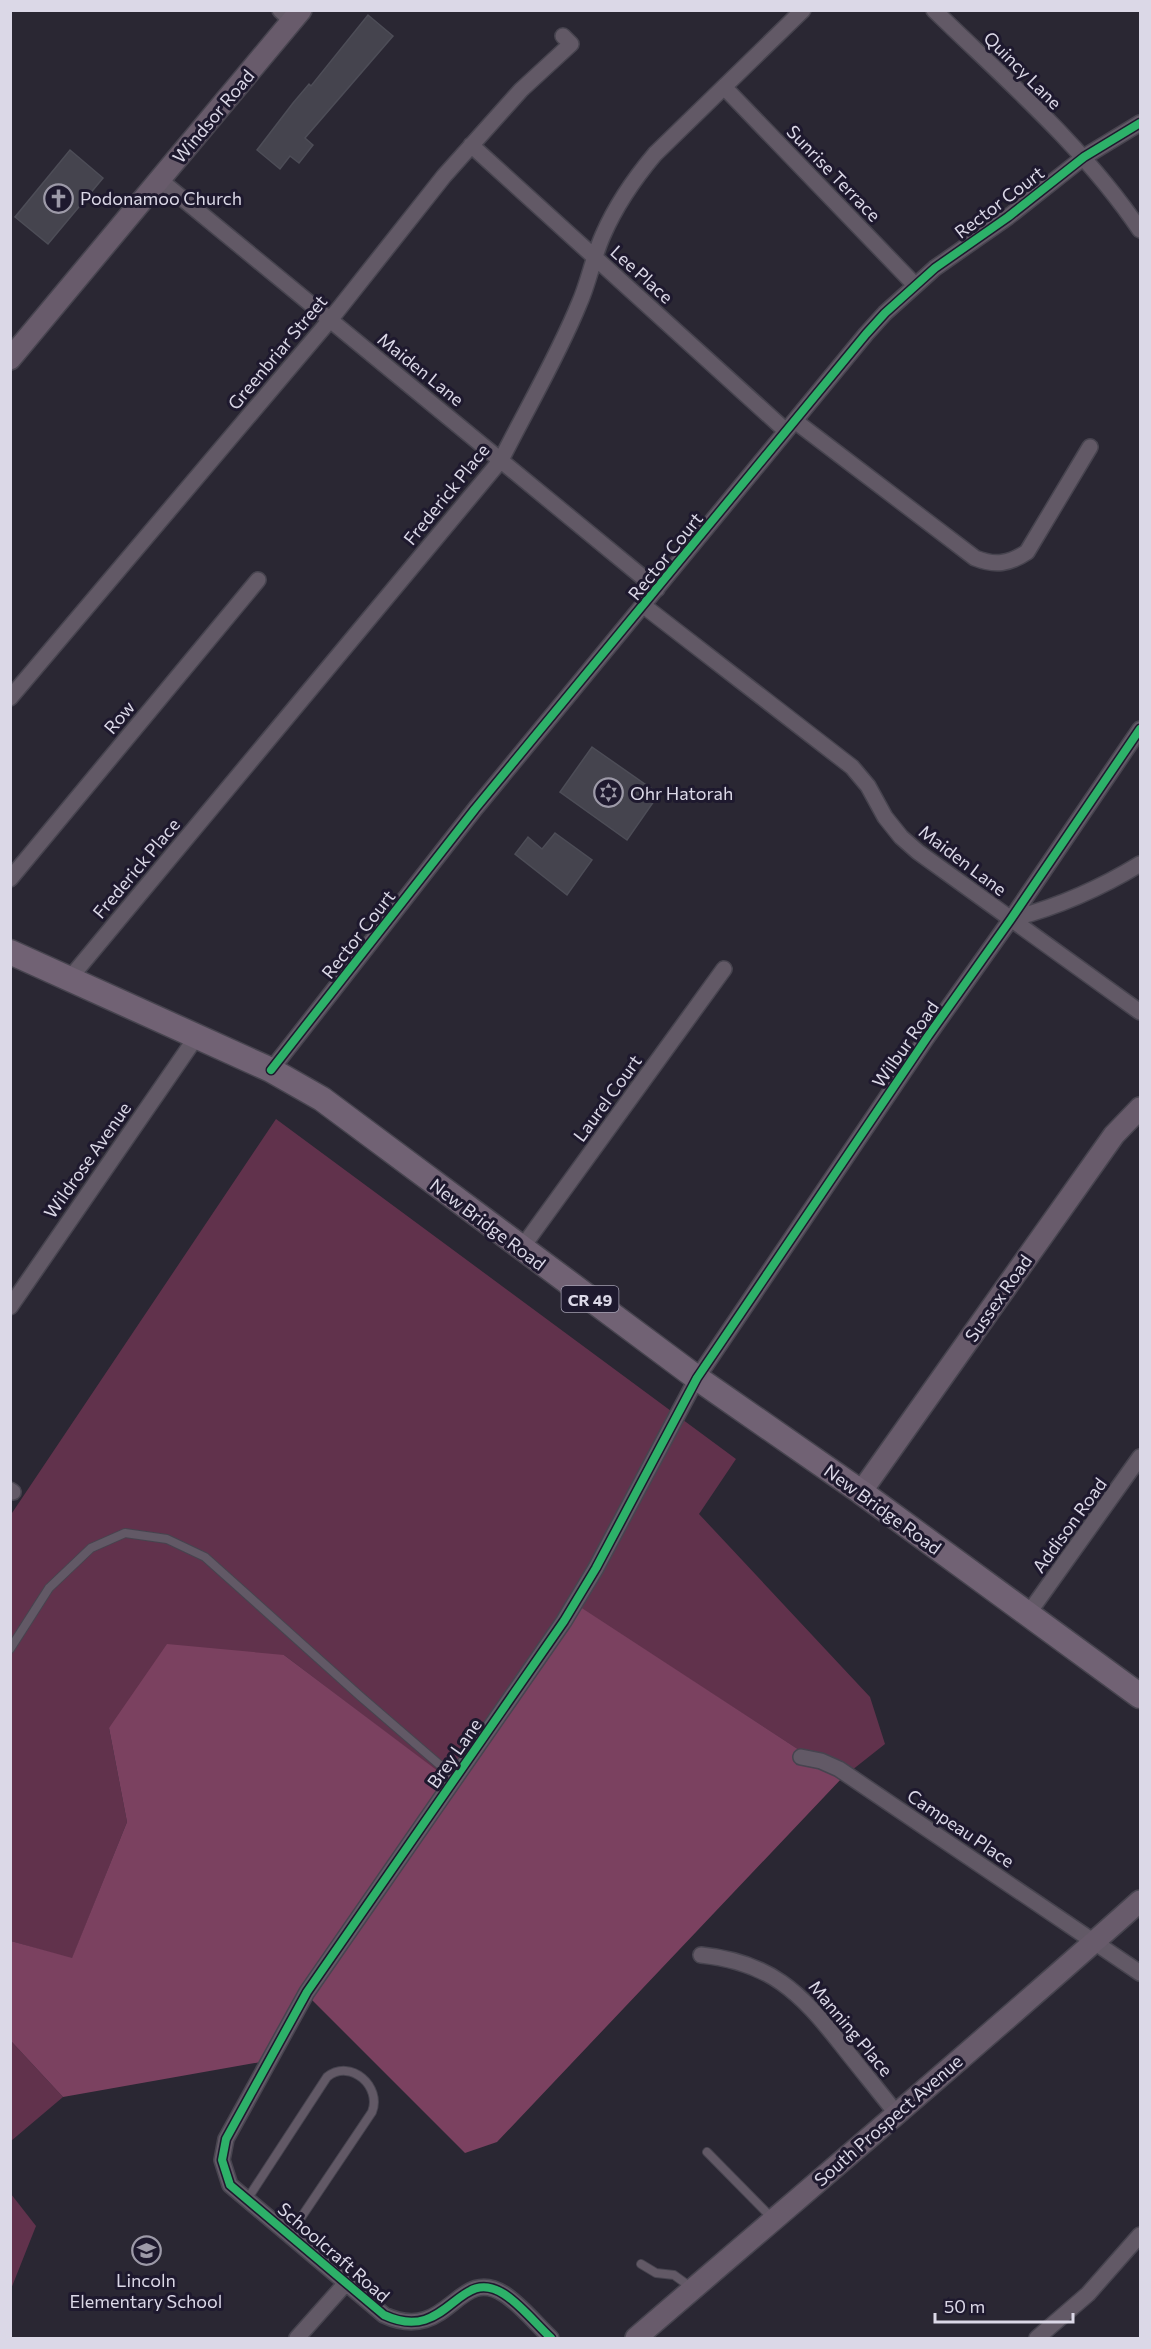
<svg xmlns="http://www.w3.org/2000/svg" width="1151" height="2349" font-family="Commissioner,sans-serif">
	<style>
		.green { fill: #61324c }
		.forest { fill: #7b4160 }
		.building { fill: #45444e; stroke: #4d4d57; stroke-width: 1.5 }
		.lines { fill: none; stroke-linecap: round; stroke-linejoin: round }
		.lane-casing { stroke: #47444f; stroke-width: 10 }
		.street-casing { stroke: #47444f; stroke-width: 18 }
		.secondary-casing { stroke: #47444f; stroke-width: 24 }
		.primary-casing { stroke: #47444f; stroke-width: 27 }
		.lane { stroke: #625966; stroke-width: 8 }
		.street { stroke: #625966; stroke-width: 15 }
		.secondary { stroke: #685b6b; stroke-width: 21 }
		.primary { stroke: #716274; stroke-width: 24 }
		.cycleway-casing { stroke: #1e192e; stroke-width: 11 }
		.cycleway { stroke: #2db169; stroke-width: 8 }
		.labels { text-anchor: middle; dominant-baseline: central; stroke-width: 6; stroke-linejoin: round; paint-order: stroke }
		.shield { fill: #1e192e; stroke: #a29fb0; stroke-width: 1.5 }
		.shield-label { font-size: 16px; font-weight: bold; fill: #dbd8e7 }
		.street-label { font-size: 18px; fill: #dbd8e7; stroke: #1e192e }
		.poi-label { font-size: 18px; fill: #dbd8e7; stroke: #1e192e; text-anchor: start }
	</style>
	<rect width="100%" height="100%" fill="#2a2733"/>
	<path class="green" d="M276,1119L736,1459L699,1514L870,1697L885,1744L842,1778L571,1602L459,1788L284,1655L109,1728L127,1822L72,1959L11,1941L10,1516Z
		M11,2041L63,2097L11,2141H10Z
		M11,2194L36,2226L11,2289Z"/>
	<path class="forest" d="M571,1601L842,1778L497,2142L465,2153L312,2000L272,2060L63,2097L11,2041V1941L72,1958L127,1822L109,1728L167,1644L284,1655L459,1787Z"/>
	<path class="building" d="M368,15L393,36L305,138L313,145L299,163L290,156L280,169L257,150L293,103L309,84L311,86Z
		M70,150L103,178L48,244L15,217Z
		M592,747L659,794L627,840L560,792Z
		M555,833L592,860L567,895L515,854L528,837L542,849Z"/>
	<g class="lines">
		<defs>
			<path id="lane" d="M10,1649L49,1588L91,1548L125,1533L167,1539L205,1557L360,1696L455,1778
				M707,2152L773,2219
				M248,2198L327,2077C351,2058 382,2087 372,2112L290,2234
				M641,2264L656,2273L674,2275L692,2288"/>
			<path id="street" d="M280,10L292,21
				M934,10C1006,80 1084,147 1140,230
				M725,88L915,285
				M471,145L786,431
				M160,180L657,589
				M795,421L975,558C995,566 1009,564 1027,552L1090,447
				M644,606L852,767L868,786L885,817L901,837L918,852L1140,1012
				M10,698L330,320L444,176L521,90L571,44L563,36
				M10,879L258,580
				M1011,919C1058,907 1099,889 1140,864
				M70,978L501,460C527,408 557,358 579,304C589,282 593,257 603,235C616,205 634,179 655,154L803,10
				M271,1070L475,809L866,334L885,313L935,268L1008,217L1084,157L1140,123
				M521,1249L724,969
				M10,1307L197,1036
				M10,1490L13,1492
				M1028,1614L1140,1457
				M801,1757L821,1761L839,1769L1140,1973
				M701,1955C770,1962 800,1992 841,2044C859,2067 878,2090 896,2113
				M297,2338L346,2283
				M551,2338C537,2325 520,2304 504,2294C457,2264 449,2345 384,2315L230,2185L222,2160L226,2139L307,1992L564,1621L596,1568L697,1378L928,1036L1011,919L1140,729
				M1037,2338L1088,2294L1140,2235"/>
			<path id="secondary" d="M10,359L301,10
				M861,1492L1114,1135L1140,1108
				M636,2338C804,2193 975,2049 1140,1901"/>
			<path id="primary" d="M10,952L271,1070L322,1099L697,1378L861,1492L1140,1696"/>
		</defs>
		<use href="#lane" class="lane-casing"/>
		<use href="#street" class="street-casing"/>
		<use href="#secondary" class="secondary-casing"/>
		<use href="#primary" class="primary-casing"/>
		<use href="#lane" class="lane"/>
		<use href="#street" class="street"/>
		<use href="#secondary" class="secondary"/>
		<use href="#primary" class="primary"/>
		<defs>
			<path id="cycleway" d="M271,1070L475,809L866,334L885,313L935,268L1008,217L1084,157L1140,123
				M551,2338C537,2325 520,2304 504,2294C457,2264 449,2345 384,2315L230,2185L222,2160L226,2139L307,1992L564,1621L596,1568L697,1378L928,1036L1011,919L1140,729"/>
		</defs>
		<use href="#cycleway" class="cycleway-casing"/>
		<use href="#cycleway" class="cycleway"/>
	</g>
	<defs>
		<symbol id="church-ring" viewBox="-11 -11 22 22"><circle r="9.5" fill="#1e192e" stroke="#9d9aa8" stroke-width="1.5"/><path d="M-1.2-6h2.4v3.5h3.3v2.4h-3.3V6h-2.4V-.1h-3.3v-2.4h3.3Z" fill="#9d9aa8"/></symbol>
		<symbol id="synagogue-ring" viewBox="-11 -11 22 22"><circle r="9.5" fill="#1e192e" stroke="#9d9aa8" stroke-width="1.5"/><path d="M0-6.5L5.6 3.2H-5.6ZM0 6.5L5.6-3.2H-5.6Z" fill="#9d9aa8"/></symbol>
		<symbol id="school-ring" viewBox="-11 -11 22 22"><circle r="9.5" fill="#1e192e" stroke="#9d9aa8" stroke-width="1.5"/><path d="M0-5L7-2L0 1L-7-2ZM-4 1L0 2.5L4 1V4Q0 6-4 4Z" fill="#9d9aa8"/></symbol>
	</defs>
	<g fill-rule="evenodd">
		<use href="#church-ring" x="42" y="182" width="33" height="33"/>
		<use href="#synagogue-ring" x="592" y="776" width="33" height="33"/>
		<use href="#school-ring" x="130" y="2234" width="33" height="33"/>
	</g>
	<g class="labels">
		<rect class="shield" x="561.5" y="1286" width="57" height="26" rx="4.5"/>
		<g class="shield-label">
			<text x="590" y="1299">CR 49</text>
		</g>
		<g class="street-label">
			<text transform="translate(1023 70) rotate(45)">Quincy Lane</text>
			<text transform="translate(213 116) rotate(-50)">Windsor Road</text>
			<text transform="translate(834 173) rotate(46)">Sunrise Terrace</text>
			<text transform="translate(999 202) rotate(-37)">Rector Court</text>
			<text transform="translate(642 274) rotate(42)">Lee Place</text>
			<text transform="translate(277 352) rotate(-50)">Greenbriar Street</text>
			<text transform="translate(421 369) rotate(39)">Maiden Lane</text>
			<text transform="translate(446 494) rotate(-51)">Frederick Place</text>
			<text transform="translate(665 556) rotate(-51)">Rector Court</text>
			<text transform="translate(119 717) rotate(-50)">Row</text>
			<text transform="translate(963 860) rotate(37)">Maiden Lane</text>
			<text transform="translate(136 868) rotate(-50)">Frederick Place</text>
			<text transform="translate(358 934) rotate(-52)">Rector Court</text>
			<text transform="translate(905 1044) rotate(-55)">Wilbur Road</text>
			<text transform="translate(607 1098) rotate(-54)">Laurel Court</text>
			<text transform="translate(87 1160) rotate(-55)">Wildrose Avenue</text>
			<text transform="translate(488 1224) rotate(37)">New Bridge Road</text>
			<text transform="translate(998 1298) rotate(-55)">Sussex Road</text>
			<text transform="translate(883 1509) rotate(36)">New Bridge Road</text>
			<text transform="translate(1069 1525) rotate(-54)">Addison Road</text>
			<text transform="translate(454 1753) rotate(-55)">Brey Lane</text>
			<text transform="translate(961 1828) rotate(34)">Campeau Place</text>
			<text transform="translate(851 2028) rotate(50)">Manning Place</text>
			<text transform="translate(888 2120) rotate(-41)">South Prospect Avenue</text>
			<text transform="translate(334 2252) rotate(41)">Schoolcraft Road</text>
		</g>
		<g class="poi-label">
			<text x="80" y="198">Podonamoo Church</text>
			<text x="630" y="793">Ohr Hatorah</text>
			<text x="146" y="2280" text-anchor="middle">Lincoln<tspan x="146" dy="21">Elementary School</tspan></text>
		</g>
	</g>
	<rect width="1151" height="2349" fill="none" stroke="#dbd8e7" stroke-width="24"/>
	<path d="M935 2313v9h138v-9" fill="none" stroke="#dbd8e7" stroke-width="3"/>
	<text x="944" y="2313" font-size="18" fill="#dbd8e7" stroke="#1e192e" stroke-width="4.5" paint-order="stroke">50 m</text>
</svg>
